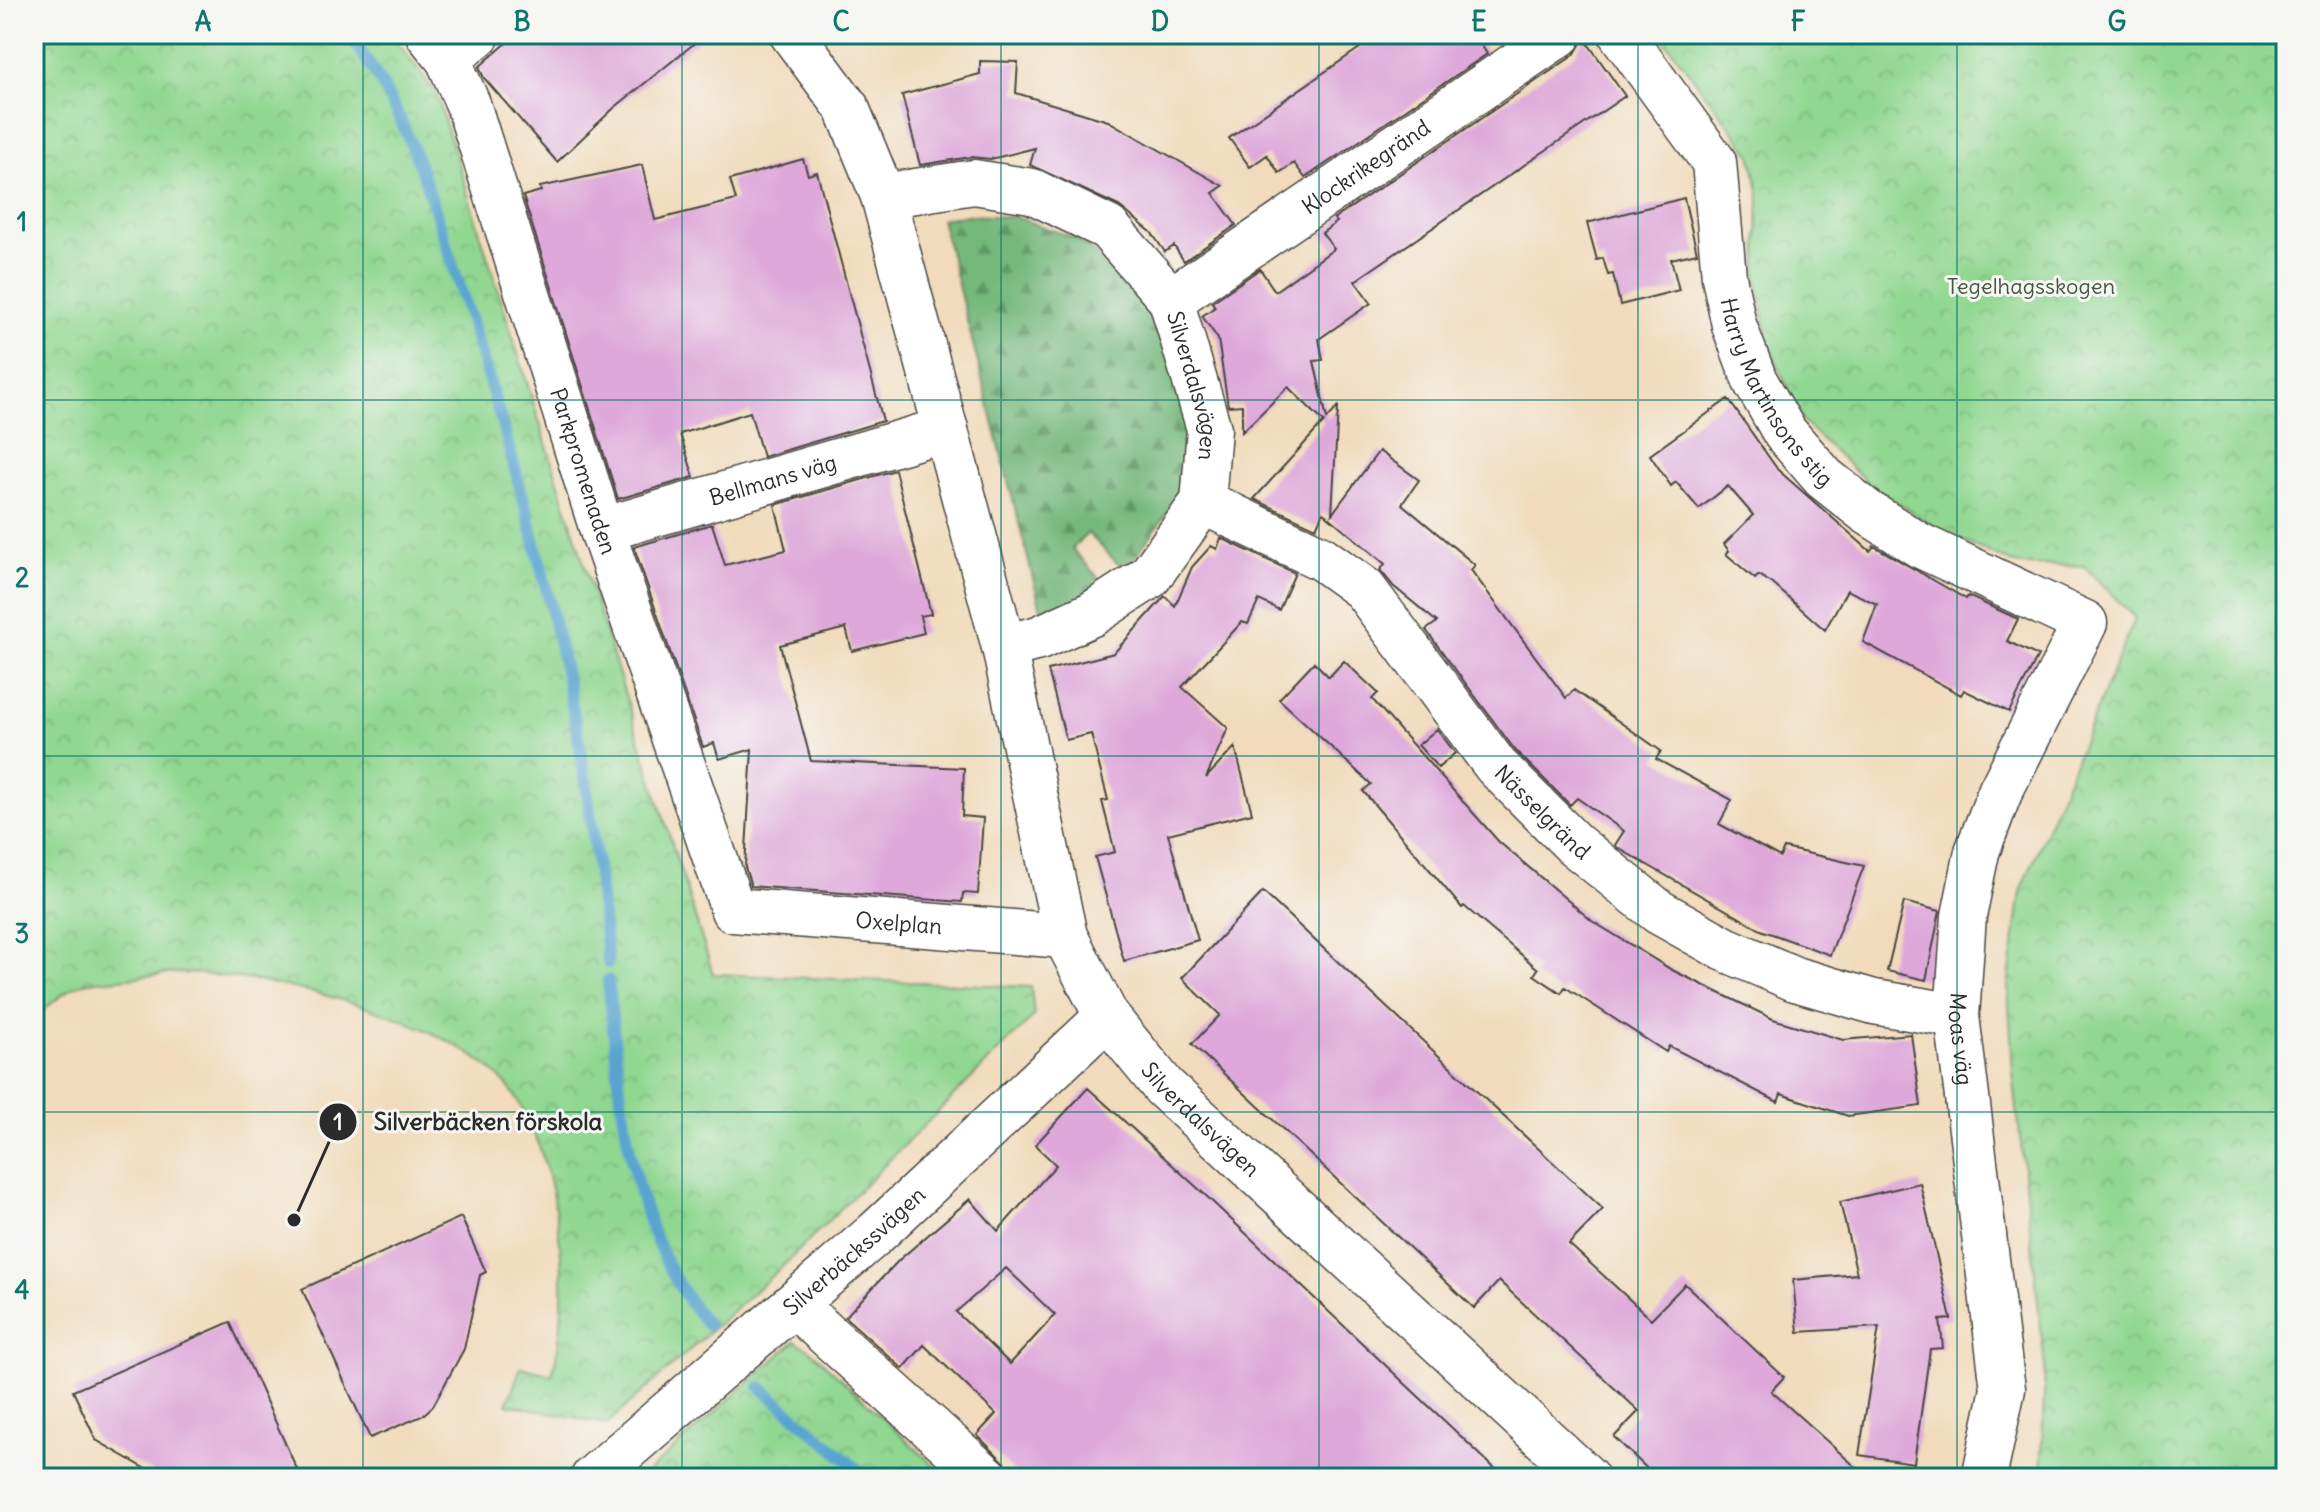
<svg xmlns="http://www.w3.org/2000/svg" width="2320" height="1512" font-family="Delius,sans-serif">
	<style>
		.forest { fill: url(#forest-firs); stroke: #507253; stroke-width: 2 }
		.park { fill: url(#park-crowns); stroke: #5e815e; stroke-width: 2 }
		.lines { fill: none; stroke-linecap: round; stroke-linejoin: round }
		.stream { stroke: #59a3d0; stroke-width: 12 }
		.building { fill: #dea9da; fill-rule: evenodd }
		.minor-casing { stroke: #494541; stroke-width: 47 }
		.minor { stroke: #fff; stroke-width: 44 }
		.grid { fill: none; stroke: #0f766e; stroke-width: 2; stroke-opacity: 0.55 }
		.labels { text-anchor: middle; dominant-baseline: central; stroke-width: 6; stroke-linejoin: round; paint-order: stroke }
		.street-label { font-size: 22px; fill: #2b2b2b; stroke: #f6f6f2 }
		.park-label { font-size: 22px; fill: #445644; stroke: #f6f6f2 }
		.leader { fill: none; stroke: #2b2b2b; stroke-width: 3 }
		.callout-dot { fill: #2b2b2b; stroke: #f6f6f2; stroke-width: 3 }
		.mark-label { font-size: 24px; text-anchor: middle; font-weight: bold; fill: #fff }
		.callout-label { font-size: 24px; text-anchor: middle; font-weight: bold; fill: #2b2b2b; stroke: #f6f6f2; stroke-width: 6; stroke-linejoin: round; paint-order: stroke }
		.neatline { fill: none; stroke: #0f766e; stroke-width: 3 }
		.grid-label { font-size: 26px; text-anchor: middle; font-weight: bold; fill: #0f766e }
	</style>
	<defs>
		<pattern id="forest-firs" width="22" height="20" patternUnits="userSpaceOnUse" patternTransform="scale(2)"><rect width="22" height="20" fill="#74b87b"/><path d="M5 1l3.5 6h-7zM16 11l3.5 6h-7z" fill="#5f9665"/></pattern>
		<pattern id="park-crowns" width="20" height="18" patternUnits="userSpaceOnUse" patternTransform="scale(2)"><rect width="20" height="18" fill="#90d791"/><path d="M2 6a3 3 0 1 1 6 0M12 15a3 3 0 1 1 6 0" fill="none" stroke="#7cb97d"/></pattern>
	</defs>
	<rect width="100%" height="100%" fill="#f6f6f2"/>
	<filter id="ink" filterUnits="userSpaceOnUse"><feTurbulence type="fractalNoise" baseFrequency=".0125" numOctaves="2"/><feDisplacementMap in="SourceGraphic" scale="16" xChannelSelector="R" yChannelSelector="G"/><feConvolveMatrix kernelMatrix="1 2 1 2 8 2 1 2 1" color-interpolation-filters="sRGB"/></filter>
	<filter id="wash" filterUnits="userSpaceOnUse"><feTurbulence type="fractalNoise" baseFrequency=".006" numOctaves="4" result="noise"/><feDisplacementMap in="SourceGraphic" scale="32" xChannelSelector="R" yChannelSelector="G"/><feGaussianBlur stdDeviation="1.8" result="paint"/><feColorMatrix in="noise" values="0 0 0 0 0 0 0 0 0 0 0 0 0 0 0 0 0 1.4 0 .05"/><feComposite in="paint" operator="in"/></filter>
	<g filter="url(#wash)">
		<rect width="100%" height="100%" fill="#f1dbbc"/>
		<path class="forest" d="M965,215L1015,217L1074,238L1122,273L1166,324L1190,447L1173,505L1125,571L1088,533L1072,549L1107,587L1044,621L941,219Z"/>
		<path class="park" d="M34,34H391L436,93L713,974L1031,987L1034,1016L785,1264L607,1424L507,1404L521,1367L552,1375C574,1298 560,1168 517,1099C467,1018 271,975 180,973C161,973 140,977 120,979C109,980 95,980 84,983C67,988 48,1007 34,1017Z
			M1660,34H2286V1478H2041L2045,1366L2013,1072L2008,987L2021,891L2135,618L2084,566L2018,565L1944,533L1867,482L1803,422L1769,346L1757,278L1759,191L1751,154Z
			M795,1341L809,1349L947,1478H641Z"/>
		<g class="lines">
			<path class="stream" d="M348,34C411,115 432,202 463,297C511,446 554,599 581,753C593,822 600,893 608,963
				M608,980C621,1097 626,1232 708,1325
				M760,1387L868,1478"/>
		</g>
		<g id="blocks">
			<path class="building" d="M517,34H706L614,108L557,162L484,78L479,67Z
				M1380,34H1474L1487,54L1305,178L1294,163L1279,173L1267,155L1250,167L1229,138Z
				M1584,38L1625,96L1355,281L1371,303L1319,339L1323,360L1314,361L1327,419L1338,407L1332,514L1379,451L1419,480L1402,504L1475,565L1471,570L1566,698L1574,690L1661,751L1656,759L1732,800L1719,824L1780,857L1784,848L1864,866L1830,955L1761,930L1618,848L1615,845L1624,831L1577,798L1570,805L1515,750L1426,630L1437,622L1393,586L1380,570L1385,564L1323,512L1316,528L1254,499L1324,422L1288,387L1242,432V405L1228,406L1218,339L1202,316L1215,307L1212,302L1260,269L1275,291L1334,249L1322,233L1337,222L1334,219L1574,55Z
				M980,61L1018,62L1016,93L1108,121L1223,186L1213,193L1236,225L1184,261L1174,246L1165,252L1151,232L1119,206L1030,165L1035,148L991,159L971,157L920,165L902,95L980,74Z
				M803,159L808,175L817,172L883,421L763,457L750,412L680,434L694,477L618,499L523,196L541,191L540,187L642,165L655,220L736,200L730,180Z
				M1684,198L1697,253L1671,259L1679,290L1620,305L1613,274L1608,275L1603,258L1597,260L1587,223Z
				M1728,399L1778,470L1870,551L1874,546L1966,599L1968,596L2018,619L2007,641L2038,656L2009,712L1964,690L1961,695L1863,642L1877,604L1847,590L1825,630L1773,584L1759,575L1755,579L1726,554L1729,551L1724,544L1753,515L1728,486L1699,509L1676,482L1671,486L1650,455Z
				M895,470L931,614L920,616L924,633L852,651L846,628L780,645L811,761L964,768L962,816L983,818L978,894L963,893L962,902L751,886L745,867L752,749L719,759L714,743L703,747L634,547L712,524L725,565L786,550L775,505Z
				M1221,538L1295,573L1279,610L1259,600L1248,624L1242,622L1182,687L1228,728L1206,778L1235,747L1252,813L1168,834L1198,940L1124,961L1095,857L1115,852L1102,801L1108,800L1091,734L1066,740L1048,670L1114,653L1165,596L1175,606L1192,567L1211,546L1217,549Z
				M1344,661L1378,693L1372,699L1499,842L1592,921L1672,970L1773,1019L1843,1040L1911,1034L1921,1106L1848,1116L1781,1094L1778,1102L1669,1046L1666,1052L1565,987L1561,993L1534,975L1538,969L1464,906L1462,908L1363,791L1371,784L1279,699L1314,662L1329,677Z
				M1437,729L1455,753L1438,768L1418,745Z
				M1263,892L1603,1209L1569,1244L1651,1319L1685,1284L1784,1377L1771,1391L1868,1478H1657L1614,1437L1639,1411L1499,1281L1474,1308L1192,1044L1220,1015L1182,978Z
				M1904,902L1940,911L1926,980L1887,971Z
				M1088,1088L1202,1192L1505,1478H1020L977,1435L996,1414L924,1345L903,1369L845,1317L899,1260L970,1199L998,1231L1056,1165L1035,1145ZM1006,1268L1055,1315L1010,1364L956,1312Z
				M1920,1183L1951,1319L1940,1320L1943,1348L1930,1349L1914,1463L1859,1455L1879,1327L1798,1332L1793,1280L1857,1274L1840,1202Z
				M461,1217L486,1272L480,1275L464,1349L433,1406L422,1416L370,1438L302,1289Z
				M230,1322L301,1478H162L96,1440L73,1391Z"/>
		</g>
	</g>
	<g filter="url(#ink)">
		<use href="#blocks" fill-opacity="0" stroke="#494541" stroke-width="2"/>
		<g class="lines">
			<defs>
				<g id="minor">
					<path id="s1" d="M428,34L448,59L468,104L602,530L733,910L1065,936"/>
					<path id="s2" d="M792,34L847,108L883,196L1004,647L1065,936L1107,1017L1164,1087L1587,1478"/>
					<path id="s3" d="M1621,34L1714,162L1724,277L1734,325L1755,381L1785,433L1824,478L1867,512L1919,545L2085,623L2000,792L1977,852L1964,916L1957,1016L2003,1389L1984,1478"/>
					<path d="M448,59L478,34"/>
					<path id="s4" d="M883,196L974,182L1032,191L1108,228L1171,300L1209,429L1203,502L1149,577L1092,614L1039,638L1004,647"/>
					<path id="s5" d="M1171,300L1560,34"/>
					<path id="s6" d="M1203,502L1321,558L1364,589L1496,766L1574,844L1659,912L1725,949L1795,979L1874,1002L1957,1016"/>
					<path id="s7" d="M602,530L946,429"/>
					<path d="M794,1305L987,1478"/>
					<path id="s8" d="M593,1478L876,1233L1107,1017"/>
				</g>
			</defs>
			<use href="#minor" class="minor-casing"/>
			<use href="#minor" class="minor"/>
		</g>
	</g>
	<path class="grid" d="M363,34V1478M682,34V1478M1001,34V1478M1319,34V1478M1638,34V1478M1957,34V1478M34,400H2286M34,756H2286M34,1112H2286"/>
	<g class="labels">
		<g class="street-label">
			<text stroke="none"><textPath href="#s5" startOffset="236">Klockrikegränd</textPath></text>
			<text stroke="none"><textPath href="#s4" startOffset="420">Silverdalsvägen</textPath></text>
			<text stroke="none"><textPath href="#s3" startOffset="402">Harry Martinsons stig</textPath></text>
			<text stroke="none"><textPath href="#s1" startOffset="466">Parkpromenaden</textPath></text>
			<text stroke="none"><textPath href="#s7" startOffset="178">Bellmans väg</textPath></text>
			<text stroke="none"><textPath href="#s6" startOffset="470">Nässelgränd</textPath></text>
			<text stroke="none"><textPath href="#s1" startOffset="1096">Oxelplan</textPath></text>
			<text stroke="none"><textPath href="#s3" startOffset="1244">Moas väg</textPath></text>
			<text stroke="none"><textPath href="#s2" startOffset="1180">Silverdalsvägen</textPath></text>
			<text stroke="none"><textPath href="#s8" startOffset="346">Silverbäckssvägen</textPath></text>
		</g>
		<g class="park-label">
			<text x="2031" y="286">Tegelhagsskogen</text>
		</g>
	</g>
	<path class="leader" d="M294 1220L338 1122"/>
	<g class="callout-dot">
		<circle cx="294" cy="1220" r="8"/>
		<circle cx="338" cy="1122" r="20"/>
	</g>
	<g class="mark-label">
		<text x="338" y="1130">1</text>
	</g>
	<g class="callout-label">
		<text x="488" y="1130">Silverbäcken förskola</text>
	</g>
	<rect width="2320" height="1512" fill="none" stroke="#f6f6f2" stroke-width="88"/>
	<rect x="44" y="44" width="2232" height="1424" class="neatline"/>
	<g class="grid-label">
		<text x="203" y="31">A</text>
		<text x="522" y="31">B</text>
		<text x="841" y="31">C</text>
		<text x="1160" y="31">D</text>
		<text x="1479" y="31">E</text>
		<text x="1798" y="31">F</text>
		<text x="2117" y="31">G</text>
		<text x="22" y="231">1</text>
		<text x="22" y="587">2</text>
		<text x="22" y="943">3</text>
		<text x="22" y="1299">4</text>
	</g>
</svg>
